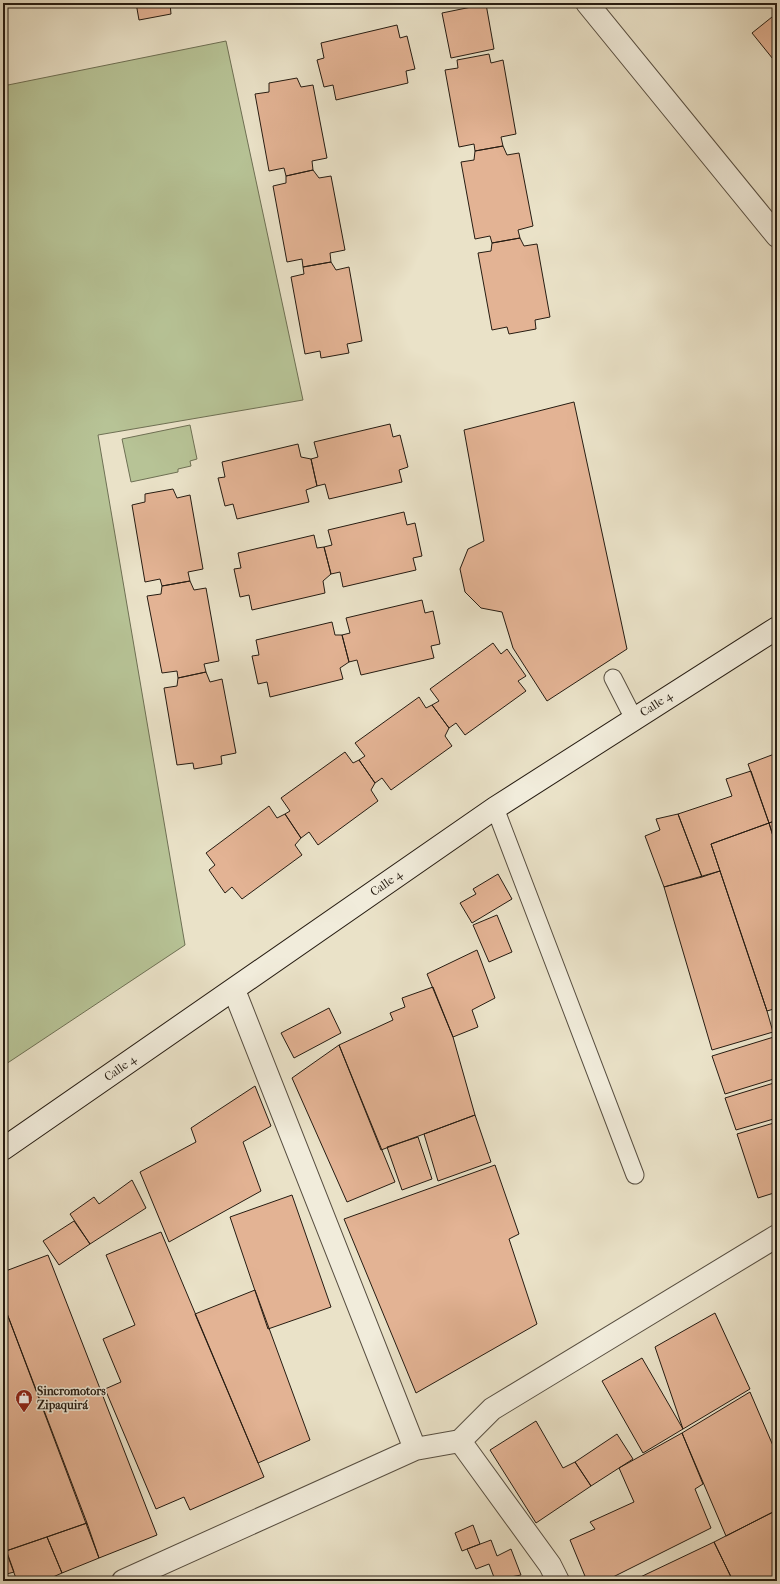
<svg xmlns="http://www.w3.org/2000/svg" width="780" height="1584" font-family="'IM FELL French Canon',serif">
	<style>
		.green { fill: #b7c396; stroke: #6e7054 }
		.building { fill: #e3b394; stroke: #261c12 }
		.lines { fill: none; stroke-linecap: round; stroke-linejoin: round }
		.service-casing { stroke: #574e40; stroke-width: 19 }
		.minor-casing { stroke: #574e40; stroke-width: 24 }
		.secondary-casing { stroke: #261c12; stroke-width: 24 }
		.service { stroke: #f1ecdb; stroke-width: 17 }
		.minor { stroke: #f1ecdb; stroke-width: 22 }
		.secondary { stroke: #f1ecdb; stroke-width: 22 }
		.labels { text-anchor: middle; dominant-baseline: central; stroke-width: 3; stroke-linejoin: round; paint-order: stroke }
		.street-label { font-size: 12px; fill: #261c12; stroke: #f1ecdb }
		.poi-label { font-size: 12px; font-weight: bold; fill: #261c12; stroke: #f1ecdb; text-anchor: start }
	</style>
	<rect width="100%" height="100%" fill="#eae2c8"/>
	<filter id="stains"><feTurbulence type="fractalNoise" baseFrequency=".005" numOctaves="4"/><feColorMatrix values="0 0 0 0 .2 0 0 0 0 .09 0 0 0 0 .02 0 0 0 .5 -.17"/></filter>
	<radialGradient id="worn" r=".72"><stop offset=".6" stop-color="#630" stop-opacity="0"/><stop offset="1" stop-color="#630" stop-opacity=".3"/></radialGradient>
	<path class="green" d="M226,41L303,400L98,435L185,945L3,1066V86Z
		M190,425L197,459L190,461L191,466L178,469V472L131,482L122,439Z"/>
	<path class="building" d="M136,3H170L171,14L139,20Z
		M486,4L494,49L451,58L442,13Z
		M777,13V64L752,33Z
		M397,25L400,38L407,36L415,69L406,71L408,83L336,100L333,85L324,87L317,60L324,58L321,43Z
		M489,54L491,63L503,60L516,134L501,137L503,146L475,151L474,144L459,147L445,70L458,68L457,60Z
		M297,78L301,87L313,85L327,158L312,161L313,170L286,176L284,168L269,171L255,94L269,92V83Z
		M503,146L507,155L519,153L533,226L518,230L520,238L492,243L490,236L475,239L461,162L474,160L475,151Z
		M313,170L319,178L331,176L345,250L330,253L331,262L303,267L302,259L287,262L273,186L286,183V176Z
		M520,238L524,246L537,244L550,317L535,320L536,329L509,334L507,327L492,330L478,253L491,251L492,243Z
		M331,262L336,270L349,267L362,341L347,344L349,353L321,358L320,351L305,354L291,277L304,274L303,267Z
		M574,402L627,649L547,701L513,648L502,612L481,608L465,592L460,569L468,549L484,541L464,430Z
		M390,424L393,437L400,435L408,467L399,470L402,482L329,499L325,484L317,486L311,459L318,457L314,442Z
		M298,444L301,457L311,459L317,486L306,490L309,502L237,519L233,504L225,506L218,478L225,477L222,462Z
		M173,489L177,498L190,495L203,569L188,572L190,581L162,586L160,579L145,582L132,505L145,502V494Z
		M404,512L407,525L415,523L422,556L413,558L416,570L343,587L340,572L331,574L324,547L332,545L328,530Z
		M314,535L317,548L324,547L331,574L323,581L325,593L252,610L249,595L240,597L234,569L241,568L238,553Z
		M190,581L194,590L206,588L219,661L204,664L206,672L178,678L177,671L162,673L147,596L161,594L162,586Z
		M422,600L425,613L433,611L440,644L431,646L434,658L361,675L357,660L349,662L342,635L350,633L346,618Z
		M332,622L335,635H342L349,662L340,668L343,679L270,697L267,682L258,684L252,656L259,655L256,640Z
		M493,643L501,654L507,649L526,676L518,681L526,691L465,735L456,723L449,728L432,705L439,701L430,689Z
		M206,672L210,682L222,679L236,753L221,756L222,764L194,769L193,763L177,765L164,688L177,686L178,678Z
		M419,697L426,708L432,705L449,728L445,736L452,746L391,790L382,778L375,783L359,760L365,756L355,743Z
		M345,752L353,763L359,760L375,783L371,790L378,801L318,845L309,832L301,838L285,814L290,811L281,798Z
		M777,753V820L769,823L748,764Z
		M751,771L769,823L711,844L720,871L702,877L678,814L732,796L726,779Z
		M269,806L277,818L285,814L301,838L295,845L302,855L242,899L232,887L225,893L209,870L215,865L206,853Z
		M678,814L702,877L664,887L645,836L660,830L656,819Z
		M777,820V849L769,823Z
		M769,823L777,849V1008L767,1011L711,844Z
		M720,871L767,1011L773,1032L712,1050L664,887Z
		M498,874L512,899L472,923L460,903L476,894L473,889Z
		M497,915L512,952L489,962L473,925Z
		M477,950L495,998L472,1010L478,1027L453,1037L427,974Z
		M433,987L453,1037L475,1115L381,1150L339,1045L393,1020L390,1013L405,1007L402,998Z
		M329,1008L341,1033L294,1058L281,1033Z
		M777,1036V1078L725,1094L712,1056Z
		M339,1045L395,1182L347,1202L292,1078Z
		M777,1082V1118L736,1130L725,1098Z
		M255,1086L271,1126L243,1142L261,1191L169,1242L140,1172L196,1142L191,1128Z
		M475,1115L491,1162L438,1181L424,1134Z
		M777,1122V1192L758,1198L737,1134Z
		M418,1137L432,1179L402,1190L387,1147Z
		M495,1165L519,1234L509,1239L537,1324L416,1393L344,1219Z
		M132,1180L146,1208L90,1244L70,1214L94,1197L99,1204Z
		M292,1195L331,1307L268,1329L230,1217Z
		M74,1221L90,1244L59,1265L43,1241Z
		M161,1232L264,1477L190,1510L184,1497L156,1509L105,1389L121,1382L103,1339L135,1325L106,1255Z
		M48,1255L157,1535L99,1558L3,1303V1272Z
		M255,1290L310,1440L258,1463L195,1314Z
		M3,1303L87,1523L6,1551L3,1542Z
		M715,1313L750,1389L683,1429L655,1347Z
		M642,1358L683,1429L643,1453L602,1381Z
		M750,1392L777,1455V1510L726,1536L682,1433Z
		M536,1421L563,1468L575,1462L591,1486L536,1523L490,1450Z
		M682,1433L703,1484L695,1489L711,1528L605,1581H587L570,1540L595,1529L590,1522L634,1502L619,1468Z
		M617,1434L633,1459L591,1486L575,1462Z
		M777,1510V1581H733L714,1542Z
		M87,1523L99,1558L62,1573L47,1537Z
		M473,1525L480,1544L462,1551L455,1533Z
		M47,1537L62,1573L44,1581H17L6,1551Z
		M491,1540L497,1556L511,1549L521,1575L495,1580L489,1564L476,1569L467,1549Z
		M3,1541L14,1572L3,1575Z
		M714,1542L733,1581H632Z"/>
	<g class="lines">
		<defs>
			<path id="service" d="M613,678L634,719
				M495,808L635,1175"/>
			<path id="minor" d="M587,3L777,236
				M234,990L415,1449
				M460,1441L492,1409L777,1236
				M123,1581L415,1449L460,1441L550,1565L558,1581"/>
			<path id="secondary" d="M3,1149L495,808L777,628"/>
		</defs>
		<use href="#service" class="service-casing"/>
		<use href="#minor" class="minor-casing"/>
		<use href="#secondary" class="secondary-casing"/>
		<use href="#service" class="service"/>
		<use href="#minor" class="minor"/>
		<use href="#secondary" class="secondary"/>
	</g>
	<defs>
		<symbol id="shop-pin" viewBox="-11 -11 22 30"><path d="M0 17L-7.5 6A9.5 9.5 0 1 1 7.5 6Z" fill="#8f2418" stroke="#f1ecdb"/><path d="M-5-2.5h2.3a2.7 3.5 0 0 1 5.4 0H5L5.5 6h-11ZM-1.5-2.5h3a1.5 2.3 0 0 0-3 0Z" fill="#fff"/></symbol>
	</defs>
	<g fill-rule="evenodd">
		<use href="#shop-pin" x="14" y="1388" width="20" height="27"/>
	</g>
	<g class="labels">
		<g class="street-label">
			<text transform="translate(656 704) rotate(-33)">Calle 4</text>
			<text transform="translate(386 883) rotate(-35)">Calle 4</text>
			<text transform="translate(120 1068) rotate(-35)">Calle 4</text>
		</g>
		<g class="poi-label">
			<text x="37" y="1391">Sincromotors<tspan x="37" dy="14">Zipaquirá</tspan></text>
		</g>
	</g>
	<rect width="780" height="1584" fill="none" stroke="#eae2c8" stroke-width="16"/>
	<rect x="4" y="4" width="772" height="1576" fill="none" stroke="#261c12" stroke-width="2"/>
	<rect x="8" y="8" width="764" height="1568" fill="none" stroke="#261c12"/>
	<rect width="100%" height="100%" filter="url(#stains)"/>
	<rect width="100%" height="100%" fill="url(#worn)"/>
</svg>
